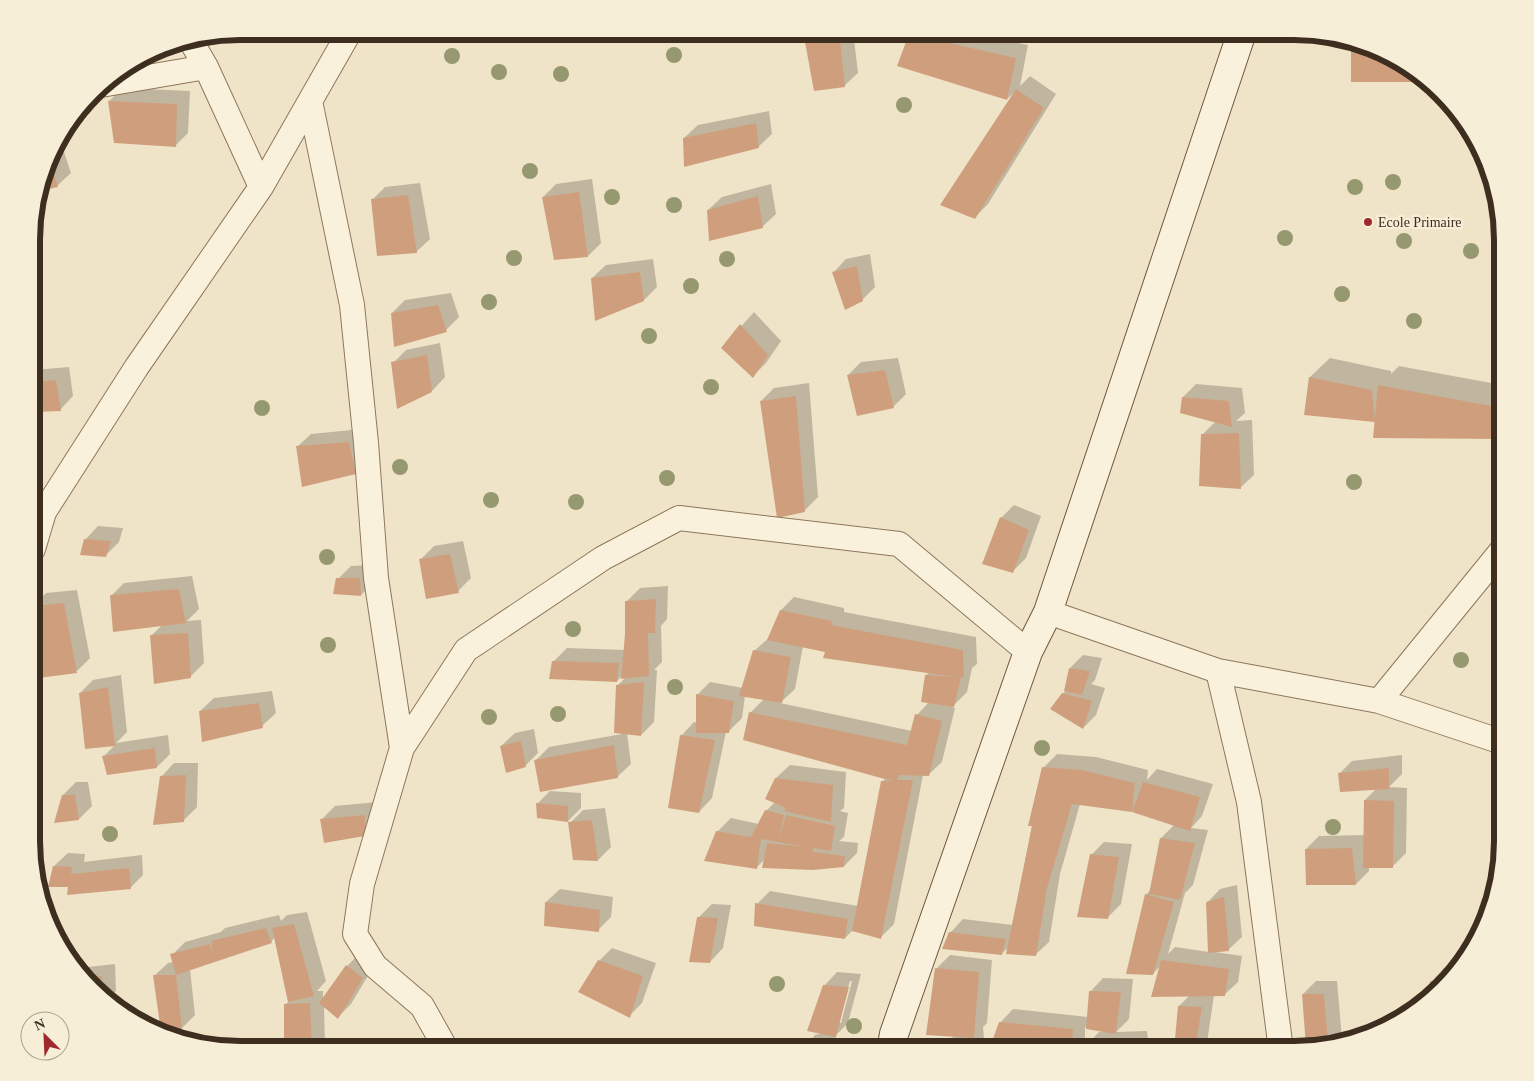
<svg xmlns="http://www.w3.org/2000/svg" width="1534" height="1081" font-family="'Times New Roman',serif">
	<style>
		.shadow { fill: #0003; fill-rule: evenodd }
		.building { fill: #cf9f7d }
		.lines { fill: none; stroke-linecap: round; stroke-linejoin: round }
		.street-casing { stroke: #8d765c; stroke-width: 26 }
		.secondary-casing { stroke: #6f573f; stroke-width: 30 }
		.street { stroke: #faf1dc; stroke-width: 24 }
		.secondary { stroke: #faf1dc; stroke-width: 28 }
		.tree { fill: #96986f }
		.poi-dot { fill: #9e2a2b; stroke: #f7eed8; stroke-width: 2 }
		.labels { text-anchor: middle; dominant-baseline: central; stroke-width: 4.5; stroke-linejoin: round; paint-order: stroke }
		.poi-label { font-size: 14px; fill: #3d2e20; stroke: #f7eed8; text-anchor: start }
		.rim { fill: none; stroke: #3d2e20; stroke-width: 6 }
	</style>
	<rect width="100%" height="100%" fill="#f0e4c8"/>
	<path class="shadow" d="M804,31H853L858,73L844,86Z
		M914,32H967L1028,45L1020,86L1030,76L1056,94L988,204L974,218L1015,92L1007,99L910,35Z
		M1352,42L1373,47L1421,75L1426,81H1352Z
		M123,88L190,91L188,133L175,146L109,101Z
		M769,111L772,134L758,147L684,138L698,125Z
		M64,152L71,173L57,186L40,190L50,156Z
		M592,179L601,243L588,256L543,197L556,184Z
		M420,183L430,239L416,252L372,200L385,187Z
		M771,184L776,214L762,227L708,210L722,197Z
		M870,254L875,287L862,300L833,273L846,259Z
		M653,259L657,287L644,300L592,278L606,265Z
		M451,293L459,317L446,330L392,313L405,300Z
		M754,312L781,341L766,363L753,376L722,348Z
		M440,343L445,377L432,391L393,363L406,350Z
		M898,358L906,394L893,407L848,375L861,362Z
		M1330,358L1391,371V374L1399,366L1502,385V438L1374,436L1376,421L1305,414L1310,377Z
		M69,367L73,396L60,410L33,411V370Z
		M809,383L818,497L805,510L761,401L774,388Z
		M1196,384L1242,388L1245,413L1236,421L1252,420L1254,475L1240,488L1202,435L1216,421L1183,397Z
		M362,429L368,460L355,473L297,447L311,434Z
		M1014,505L1041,516L1026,558L1013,571L1001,518Z
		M98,526L123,528L119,542L105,556L85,540Z
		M463,541L471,578L458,591L421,559L434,546Z
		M372,565L374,582L361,595L338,579L351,566Z
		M192,576L199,609L187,621L201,620L204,663L191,676L152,635L162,625L111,596L124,583Z
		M668,586L667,619L661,626L662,662L654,670H657L654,722L641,735L627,733L631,764L617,777L536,760L549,747L622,734L617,686L626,677L623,675L617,681L553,662L567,648L625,650L627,601L640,588Z
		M77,590L90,658L77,671L33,606L46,593Z
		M794,597L844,608V612L976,637L977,664L972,668L967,692L952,707L955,708L942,762L928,775H923L894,924L881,937L853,930L845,938L757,904L770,891L858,906L882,782L886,778L750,713L764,699L745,696L742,718L728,732H726L712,798L699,812L681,736L694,722L698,723L697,695L710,682L743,688L754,651L769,638L781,610ZM803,646L930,672L926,675L929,702L917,715L912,731L780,703L795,689Z
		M1083,655L1102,658L1095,680L1091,684L1105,688L1096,715L1083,728L1063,694L1066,690L1070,668Z
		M121,675L127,732L116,743L168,735L170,754L157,767L104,756L115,745L86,748L80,693L93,680Z
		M272,691L276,713L262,726L200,711L214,698Z
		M534,729L538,753L525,766L501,746L515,733Z
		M1057,754L1096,757L1148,770L1147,780L1157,769L1213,784L1202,816L1191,828L1208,830L1193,885L1185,893L1168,954L1175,947L1209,952L1207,903L1220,889L1237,885L1242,937L1228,950L1215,952L1242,956L1238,982L1224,995H1214L1206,1050H1175L1179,1006L1190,995L1160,966L1153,974L1146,895L1151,889L1161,838L1174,825L1132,811L1080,804L1060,874L1049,942L1035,955L1009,947L1001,954L950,933L963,919L1013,925L1043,768Z
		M1402,755V774L1389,787L1407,788L1406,853L1393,866L1369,867V871L1356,884H1308L1306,849L1319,836L1365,835V800L1377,788L1339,774L1352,761Z
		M174,763H198L197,807L184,820L161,777Z
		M790,765L846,772L844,808L840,811L848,813L844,837L839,841L858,843L857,853L844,866L766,858L757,867L717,832L731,818L759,824L766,811L775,802L776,778Z
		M76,782H88L92,806L79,819L63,795Z
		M550,791L581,793V808L568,821L537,804Z
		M378,802L364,835L322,819L335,806Z
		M605,808L611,847L598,860L570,823L583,810Z
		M1104,842L1132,844L1121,904L1108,917L1091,855Z
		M68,853L85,854L84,862L142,855L143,875L130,888L70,886L54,866Z
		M560,889L613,897L611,917L598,930L546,902Z
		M712,904L731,905L723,948L710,962L698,918Z
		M307,912L326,981L317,991H323V999L347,966L360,953L375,964L351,1004L338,1017L324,1006L325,1046L322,1049H285V1005L289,1001L275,937L271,942L190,969L195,1015L182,1028L154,976L168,963L174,962L172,955L185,942L221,932L225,928L279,915L281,921L287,915Z
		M612,948L656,963L642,1003L629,1016L599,961Z
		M950,955L992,960L987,1023L983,1027L985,1050H936L947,1039L957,1036L936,969Z
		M115,964L116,991L107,1000L79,968Z
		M1444,968H1459L1430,992L1431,982Z
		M837,972L861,974L848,1023L836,1035L835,1050H802L815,1035L822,1033L824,986ZM850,981H852L841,1023H838Z
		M1103,978L1133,979L1129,1019L1116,1032L1147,1031L1149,1050H1085L1086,1046L1099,1032L1107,1031L1085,1027V1043L1078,1050H991L1000,1023L1013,1009L1088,1017L1090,992Z
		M1316,981H1337L1342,1039L1308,1047L1303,994Z
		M1262,1041L1263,1050H1234L1241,1043Z"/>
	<path class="building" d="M803,31H839L845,87L814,91Z
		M909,34L1016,58L1007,100L897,66Z
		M1351,42L1373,47L1421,75L1427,82H1351Z
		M1016,89L1044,108L975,219L940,205Z
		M108,101L177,104L176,147L114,143Z
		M756,123L759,148L684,167L683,138Z
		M51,164L58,187L40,191L48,165Z
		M579,192L588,257L554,260L542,197Z
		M408,195L417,253L377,256L371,199Z
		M758,196L763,228L709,241L707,210Z
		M857,266L863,301L845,310L832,272Z
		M640,272L644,301L595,321L591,278Z
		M438,305L447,332L394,347L391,313Z
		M740,324L768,355L753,378L721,348Z
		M427,355L432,392L397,409L391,362Z
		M885,370L894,408L857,416L847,375Z
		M1309,377L1372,390L1375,422L1304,415Z
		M56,380L61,411L33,412V382Z
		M1378,385L1502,408V439L1373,438Z
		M796,396L805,512L777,518L760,401Z
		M1182,397L1229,401L1232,427L1180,413Z
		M1239,433L1241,489L1199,486L1201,434Z
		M349,442L356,474L302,487L296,446Z
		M1000,517L1029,530L1013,573L982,564Z
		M84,539L111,541L106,557L80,555Z
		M450,554L459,593L426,599L419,559Z
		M336,578H360L361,596L333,594Z
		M179,589L186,623L113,632L110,595Z
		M656,599L655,633H648L649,676L621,679L625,634V601Z
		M64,603L77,673L39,678L33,621V606Z
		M780,610L832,621L831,625L963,650L964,678L961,677L954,707L921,702L925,675L955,677L823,658L825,652L767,640Z
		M188,633L191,678L154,684L150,635Z
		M753,650L791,657L782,703L739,696Z
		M552,661L619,663L617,682L549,679Z
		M1069,668L1090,671L1082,695L1064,691Z
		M644,682L641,736L614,733L616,685Z
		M108,687L115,746L85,749L79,693Z
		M1062,693L1092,701L1083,729L1050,709Z
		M696,694L734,701L729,733H696Z
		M259,703L263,728L202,742L199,711Z
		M749,712L907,745L915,714L942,721L929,776L899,775L897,780H913L881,939L852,931L881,781H892L743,740Z
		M680,735L715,740L699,813L668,808Z
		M521,741L526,767L506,773L500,746Z
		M614,745L618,778L540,792L534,760Z
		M155,748L157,768L107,775L102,756Z
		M1042,767L1082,770L1135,783L1132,812L1143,782L1200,797L1190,831L1132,812L1072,804L1047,888L1036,956L1006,954L1032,826H1028Z
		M1389,768V789L1340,792L1338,773Z
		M186,775L184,822L153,825L160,776Z
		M775,778L833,785L831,822L784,811L786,808L765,799Z
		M62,795H75L79,820L54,823Z
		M1364,800L1394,801L1393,868H1363Z
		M536,803L568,806V822L537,818Z
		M765,810L784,815L779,838L786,815L835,826L831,851L813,848V852L845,856L844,867L813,870L762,868L767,843L807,847L761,839L757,869L704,861L716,831L751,837Z
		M365,815V836L324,843L320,819Z
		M592,820L598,861L573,860L568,822Z
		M1160,838L1195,843L1180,900L1149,894Z
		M1352,848L1356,885H1306L1305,849Z
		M1090,854L1119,857L1108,919L1077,917Z
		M53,866L72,867L71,874L129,868L131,889L67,895L68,887H48Z
		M1145,894L1174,902L1153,975L1126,974Z
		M1224,897L1229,951L1208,953L1206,902Z
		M545,902L600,910L599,932L544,926Z
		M755,903L848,919L845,939L754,926Z
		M697,917L718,918L710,963L689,962Z
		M294,924L314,996L288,1002L272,928Z
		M266,928L272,943L176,975L170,954L210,944L213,955L211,941Z
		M949,932L1006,939L1002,955L942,949Z
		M598,960L643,976L630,1018L578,992Z
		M1161,960L1229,969L1225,996L1151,997Z
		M346,965L363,978L338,1019L319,1003Z
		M935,968L979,972L974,1038L926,1035Z
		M153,975H176L182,1029L161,1032Z
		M102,976L103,995L88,978Z
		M1430,981H1444L1429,993Z
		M823,985L849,987L836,1037L807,1031Z
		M1089,991L1121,992L1116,1034L1086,1029Z
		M1302,994H1324L1328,1042L1306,1047Z
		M310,1003L312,1049H284V1004Z
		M1178,1006L1202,1007L1195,1050H1174Z
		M999,1022L1073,1029L1072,1050H989Z
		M971,1040V1050H941V1049Z
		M824,1041L823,1050H798V1049Z
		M1110,1043H1134L1135,1050H1084V1045Z"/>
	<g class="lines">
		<defs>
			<path id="street" d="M191,41L206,67L261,187
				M101,85L206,67
				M310,101L352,305L366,443L376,578L402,748L362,884L355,934L375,966L422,1006L446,1049
				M33,526L44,512L136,368L261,187L350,31
				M33,549L44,512
				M1048,612L1218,671L1379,701L1502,742
				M1218,671L1249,802L1281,1050
				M1379,701L1502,550
				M402,748L466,650L603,558L679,518L899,544L1028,652"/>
			<path id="secondary" d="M891,1050L894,1034L1028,652L1048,612L1242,32"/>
		</defs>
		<use href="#street" class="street-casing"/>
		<use href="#secondary" class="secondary-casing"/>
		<use href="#street" class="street"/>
		<use href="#secondary" class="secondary"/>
	</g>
	<g class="tree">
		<circle cx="674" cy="55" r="8"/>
		<circle cx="452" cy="56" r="8"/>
		<circle cx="499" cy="72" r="8"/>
		<circle cx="561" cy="74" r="8"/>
		<circle cx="904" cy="105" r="8"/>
		<circle cx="530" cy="171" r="8"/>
		<circle cx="1393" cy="182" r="8"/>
		<circle cx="1355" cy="187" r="8"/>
		<circle cx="612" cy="197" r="8"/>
		<circle cx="674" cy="205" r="8"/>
		<circle cx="1285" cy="238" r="8"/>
		<circle cx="1404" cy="241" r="8"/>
		<circle cx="1471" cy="251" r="8"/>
		<circle cx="514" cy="258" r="8"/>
		<circle cx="727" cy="259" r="8"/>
		<circle cx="691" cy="286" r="8"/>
		<circle cx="1342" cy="294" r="8"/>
		<circle cx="489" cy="302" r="8"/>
		<circle cx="1414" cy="321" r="8"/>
		<circle cx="649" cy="336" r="8"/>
		<circle cx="711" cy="387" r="8"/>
		<circle cx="262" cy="408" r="8"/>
		<circle cx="400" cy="467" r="8"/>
		<circle cx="667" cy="478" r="8"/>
		<circle cx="1354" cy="482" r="8"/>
		<circle cx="491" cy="500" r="8"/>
		<circle cx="576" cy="502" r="8"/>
		<circle cx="327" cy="557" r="8"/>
		<circle cx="573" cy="629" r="8"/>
		<circle cx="328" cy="645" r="8"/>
		<circle cx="1461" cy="660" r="8"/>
		<circle cx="675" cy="687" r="8"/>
		<circle cx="558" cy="714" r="8"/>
		<circle cx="489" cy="717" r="8"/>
		<circle cx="1042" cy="748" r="8"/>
		<circle cx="1333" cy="827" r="8"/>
		<circle cx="110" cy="834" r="8"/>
		<circle cx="777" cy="984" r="8"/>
		<circle cx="854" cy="1026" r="8"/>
	</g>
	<circle class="poi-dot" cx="1368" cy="222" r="5"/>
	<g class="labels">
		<g class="poi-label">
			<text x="1378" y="222">Ecole Primaire</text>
		</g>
	</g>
	<path d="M0 0H1534V1081H0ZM240 40H1294A200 200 0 0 1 1494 240V841A200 200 0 0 1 1294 1041H240A200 200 0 0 1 40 841V240A200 200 0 0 1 240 40Z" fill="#f7eed8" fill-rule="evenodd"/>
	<path class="rim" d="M240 40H1294A200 200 0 0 1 1494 240V841A200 200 0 0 1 1294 1041H240A200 200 0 0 1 40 841V240A200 200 0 0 1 240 40Z"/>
	<g transform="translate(45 1036) rotate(336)"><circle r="24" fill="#f7eed8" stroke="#ada18e"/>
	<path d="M0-4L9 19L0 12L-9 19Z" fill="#9e2a2b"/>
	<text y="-8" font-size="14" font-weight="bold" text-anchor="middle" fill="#3d2e20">N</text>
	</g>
</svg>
